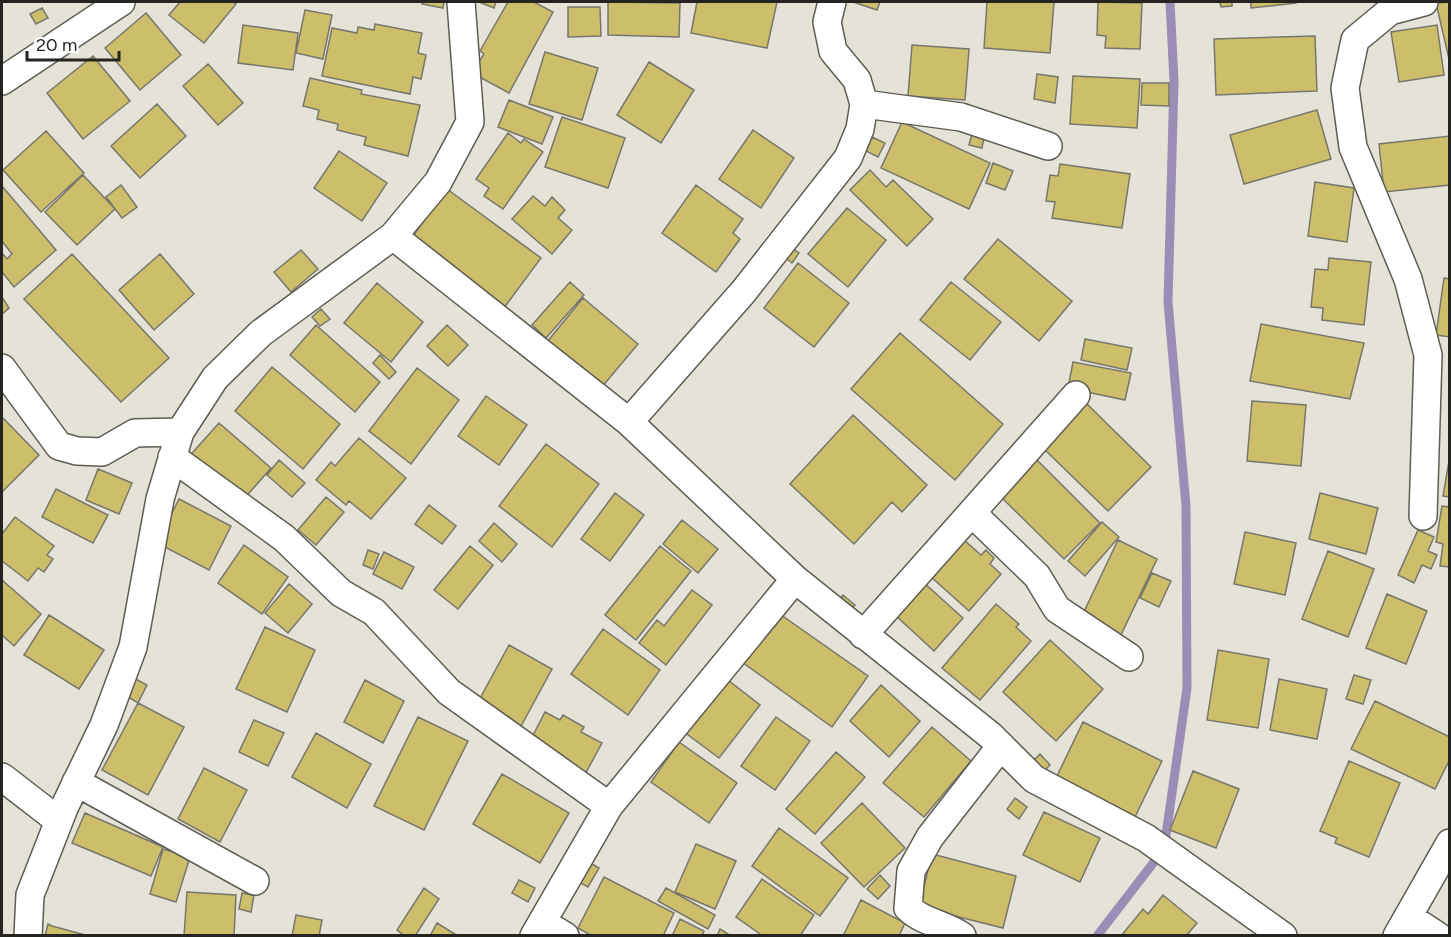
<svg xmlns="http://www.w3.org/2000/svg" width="1451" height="937" font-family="Figtree,sans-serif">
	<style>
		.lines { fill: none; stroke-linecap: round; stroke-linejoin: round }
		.stream { stroke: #9b8db5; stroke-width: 9 }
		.building { fill: #ccbe6b; stroke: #78776c; stroke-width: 1.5 }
		.minor-casing { stroke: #5e5d53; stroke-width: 30 }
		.minor { stroke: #fff; stroke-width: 27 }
	</style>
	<rect width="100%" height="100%" fill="#e5e3d7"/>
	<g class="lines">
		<path class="stream" d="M1097,936L1164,849L1187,688L1186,506L1168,302L1174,81L1170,2"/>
	</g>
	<path class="building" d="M180,2H233L236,4L204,43L169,15Z
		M423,2H444L443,8L422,4Z
		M479,2H496L494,8Z
		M508,2H534L553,12L509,93L472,73L484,54L480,51Z
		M608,2L680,3L679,37L608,35Z
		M697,2H777L767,48L691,33Z
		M853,2H880L877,10Z
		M987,2H1054L1050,53L984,48Z
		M1098,2L1142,3L1140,49L1105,48L1106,36L1097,35Z
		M1220,2H1232V6L1221,7Z
		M1251,2H1296V3L1251,8Z
		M1450,2V59H1449L1436,3Z
		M568,7H600L601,36L568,37Z
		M42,8L48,18L36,24L30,14Z
		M305,10L332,15L323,59L296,53Z
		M146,13L181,55L140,90L105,48Z
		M375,24L422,33L418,53L426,55L421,79L413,77L410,94L322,76L332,28L357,33L358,27L374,30Z
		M243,25L298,33L293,70L238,63Z
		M1437,25L1444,75L1399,82L1391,32Z
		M1315,36L1317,91L1216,95L1214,39Z
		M912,45L969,49L965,100L908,96Z
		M545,52L598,68L582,120L529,104Z
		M93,56L130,101L83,139L47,93Z
		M649,62L694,90L661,143L617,115Z
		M208,64L243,103L218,125L183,86Z
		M1037,74L1058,77L1055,103L1034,99Z
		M1073,76L1140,79L1137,128L1070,124Z
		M310,78L362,90L361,94L420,105L408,156L364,145L366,137L337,130L338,124L317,119L319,110L303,106Z
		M1142,83H1169V106L1141,105Z
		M509,100L553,117L542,144L498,127Z
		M157,104L186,136L140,178L111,146Z
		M1317,110L1331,159L1244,184L1230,135Z
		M562,117L625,138L608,188L545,167Z
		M902,122L990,163L969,209L881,168Z
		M753,130L794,158L761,208L719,179Z
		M46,131L84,173L41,212L3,170Z
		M508,133L521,143L524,139L543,152L503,209L484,196L489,188L476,179Z
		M972,134L984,137L982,148L969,145Z
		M1450,136V185L1384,192L1379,144Z
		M872,137L885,143L878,157L866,151Z
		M339,151L387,183L362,221L314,188Z
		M993,163L1013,171L1005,190L986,183Z
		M1060,164L1130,174L1122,228L1052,218L1055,202L1046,201L1050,175L1058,176Z
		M870,170L886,187L893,180L933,219L907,246L850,190Z
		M83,175L115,209L77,245L45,212Z
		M1315,182L1354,188L1347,242L1308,236Z
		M121,185L137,207L122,218L106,197Z
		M696,185L743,219L733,233L740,239L716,272L662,233Z
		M2,186L56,250L14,287L2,272V253L7,259L12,254L2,241Z
		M447,189L541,258L501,312L408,243Z
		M533,196L545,206L552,197L565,210L558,218L572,230L552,254L512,219Z
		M847,208L886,240L848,287L808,254Z
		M998,239L1072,301L1039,341L964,279Z
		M785,243L799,253L792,263L778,252Z
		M301,250L318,269L291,292L274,272Z
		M72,254L169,358L121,402L24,299Z
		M160,254L194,294L154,330L119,290Z
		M1329,258L1371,262L1364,325L1322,320L1323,308L1311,307L1315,269L1328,270Z
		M798,263L849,303L814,347L764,308Z
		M1444,278L1450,279V337L1436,335Z
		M570,282L584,295L546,338L532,325Z
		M951,282L1001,322L970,360L920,320Z
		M377,283L423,322L391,362L344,323Z
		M2,297L9,308L2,314Z
		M583,298L638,344L601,388L547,342Z
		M321,309L330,319L320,326L312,317Z
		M1261,324L1364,343L1350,399L1250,381Z
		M316,325L380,382L355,412L290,355Z
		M447,325L468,345L448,366L427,346Z
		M900,333L1003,424L955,480L851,389Z
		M1085,339L1132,348L1127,370L1081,360Z
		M380,355L396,372L389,379L373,363Z
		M1073,362L1131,373L1125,400L1068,388Z
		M272,367L340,424L303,469L235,411Z
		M417,368L459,400L411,464L369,431Z
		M486,396L527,425L499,465L458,436Z
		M1252,401L1306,405L1301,466L1247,461Z
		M1086,403L1151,467L1108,511L1043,448Z
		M853,415L927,485L902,512L892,502L854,544L790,484Z
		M2,417L39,455L3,491L2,489Z
		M219,423L271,468L237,507L185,461Z
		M359,438L406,478L371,519L349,501L346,505L316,480L331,462L335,466Z
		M546,444L599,484L552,547L499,506Z
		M1450,455V497L1443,496Z
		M1036,459L1100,523L1064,559L1000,496Z
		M279,460L305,483L292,497L267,475Z
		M98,469L132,483L119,514L86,500Z
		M56,489L108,515L93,543L42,517Z
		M615,493L644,515L610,561L581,539Z
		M1320,493L1378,508L1366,554L1309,539Z
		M326,497L344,512L316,545L298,530Z
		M179,499L231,526L209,570L157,543Z
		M429,505L456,526L442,544L415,524Z
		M1442,506L1450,507V567L1440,566L1443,544L1436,542Z
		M15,517L54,546L47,555L53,559L44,572L38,568L28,581L2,561V534Z
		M682,520L718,549L698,573L663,544Z
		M1102,522L1119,537L1085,576L1068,561Z
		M494,523L517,544L502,562L479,541Z
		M1418,530L1434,537L1428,551L1437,555L1431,569L1422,565L1414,583L1398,575Z
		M1245,532L1296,543L1285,595L1234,584Z
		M963,539L981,555L986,550L994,558L990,564L1001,574L969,611L930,576Z
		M1118,540L1157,559L1120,637L1081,618Z
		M244,545L288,577L262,614L218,583Z
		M470,546L493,565L458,609L434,590Z
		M660,546L691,571L636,640L605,615Z
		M368,550L379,554L373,569L363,565Z
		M1328,551L1374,569L1348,637L1302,619Z
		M384,552L414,567L402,589L373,574Z
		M1152,573L1171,581L1159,607L1140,598Z
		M2,580L41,614L14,646L2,635Z
		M923,582L963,618L934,651L894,614Z
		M289,584L312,604L288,633L265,613Z
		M692,590L712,605L666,665L639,643L657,620L664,626Z
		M1387,594L1427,611L1406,664L1366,648Z
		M843,595L855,605L844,617L833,607Z
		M996,604L1019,624L1016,627L1031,641L980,700L942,668Z
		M777,612L868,676L832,727L742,662Z
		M49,615L104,650L79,689L24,655Z
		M265,627L315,650L287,712L236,689Z
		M603,629L660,670L628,715L571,674Z
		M1050,640L1103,689L1056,741L1003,692Z
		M509,645L552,669L520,728L477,704Z
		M1218,650L1269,659L1258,728L1207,720Z
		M1354,675L1371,680L1363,704L1346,699Z
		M130,676L147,685L138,703L120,692Z
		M724,677L760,705L719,758L683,731Z
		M1279,679L1327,689L1317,739L1270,730Z
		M365,680L404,701L383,743L344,722Z
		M881,685L920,721L889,757L850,721Z
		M1375,701L1450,737V759L1435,789L1351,749Z
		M138,703L184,727L148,795L102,770Z
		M545,712L560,720L563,715L584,727L581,732L602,743L583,778L527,747Z
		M418,717L468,741L424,830L374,806Z
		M776,717L810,741L775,790L741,766Z
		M254,720L284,733L268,766L239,752Z
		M1083,722L1162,761L1135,817L1056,778Z
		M932,727L971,761L924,817L883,783Z
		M316,733L371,764L347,808L292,777Z
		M679,742L737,783L709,823L651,782Z
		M836,752L865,777L815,834L786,809Z
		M1040,754L1050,765L1037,778L1027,767Z
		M1349,761L1400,783L1369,857L1335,843L1337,838L1320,831Z
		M204,768L247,790L220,842L178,819Z
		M1193,771L1239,789L1216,848L1170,830Z
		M502,774L569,813L540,863L473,824Z
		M1015,798L1027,807L1019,819L1007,809Z
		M862,803L905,848L864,887L821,843Z
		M1044,812L1100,838L1080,882L1023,855Z
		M85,813L163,847L151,876L72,843Z
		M779,828L848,878L820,916L752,866Z
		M696,844L736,861L715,909L675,892Z
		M163,849L190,857L176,902L150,894Z
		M932,854L1016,876L1003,928L919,907Z
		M585,860L599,868L588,887L575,880Z
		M880,875L890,886L878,899L867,889Z
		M604,877L674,913L663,936H592L578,928Z
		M762,879L814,915L800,936H763L736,917Z
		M519,880L535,888L528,902L512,893Z
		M424,888L439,899L415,936H405L397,930Z
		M666,888L715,915L708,929L658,901Z
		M187,892L236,895L234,936H184Z
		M242,893L254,895L251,912L239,909Z
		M1163,895L1197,923L1186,936H1121L1143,909L1148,914Z
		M861,900L905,923L899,936H843Z
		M296,915L322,920L319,936H292Z
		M680,919L704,931L702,936H672Z
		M437,923L458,936H430Z
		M48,924L52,926L89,936H45Z
		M720,929L731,936H717Z"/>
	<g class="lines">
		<defs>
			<path id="minor" d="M2,81L121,2
				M864,104L961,117L1048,146
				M393,236L629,422L795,579L991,736L1034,779L1146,838L1283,936
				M2,368L59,446L77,451L102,452L135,433L180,432
				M629,422L744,291L848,158L860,129L864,104L857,80L833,51L827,22L832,2
				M172,457L284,538L341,593L374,612L449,692L609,806
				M972,513L1037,576L1057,609L1129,657
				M1423,516L1428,355L1408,279L1353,147L1345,88L1355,40L1390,11L1424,2
				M863,635L1076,395
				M2,777L59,821
				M76,782L255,881
				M1409,917L1438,936
				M542,922L565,936
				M28,936L30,895L64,808L104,725L133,647L160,499L180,432L215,378L261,333L393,236L438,182L470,122L461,2
				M534,936L609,806L795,579
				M962,936C945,924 922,922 908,908L911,871L930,837L1001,746
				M1397,936L1450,843"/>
		</defs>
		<use href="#minor" class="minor-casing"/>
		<use href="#minor" class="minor"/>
	</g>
	<rect width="1451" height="937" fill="none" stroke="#252420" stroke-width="6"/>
	<path d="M27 51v9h92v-9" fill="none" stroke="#252420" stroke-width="3"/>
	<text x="36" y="51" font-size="18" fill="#252420" stroke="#ffffff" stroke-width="4.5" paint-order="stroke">20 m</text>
</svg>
